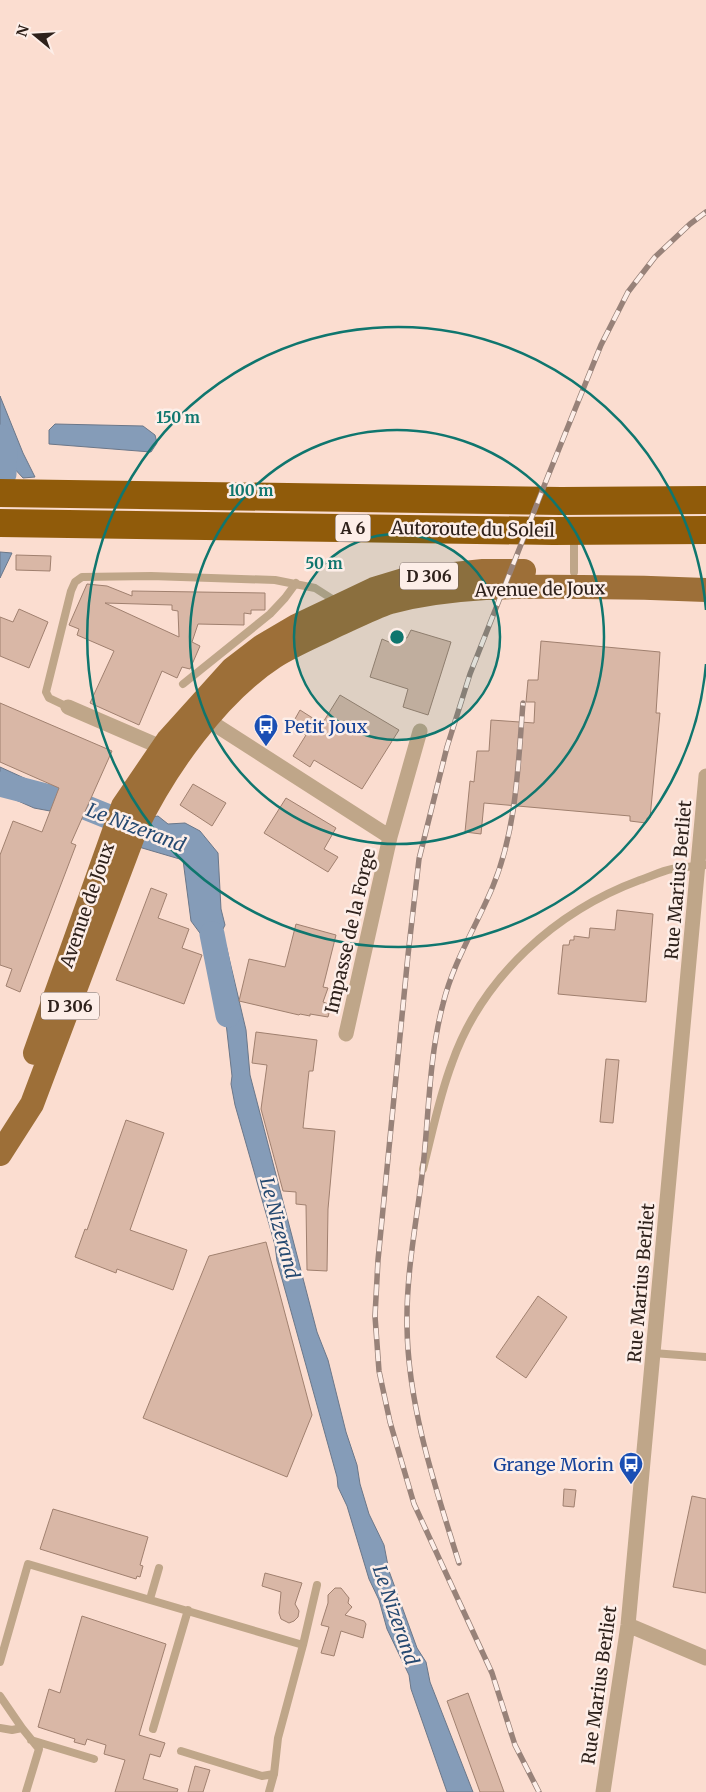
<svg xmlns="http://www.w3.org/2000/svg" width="706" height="1792" font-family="Merriweather,serif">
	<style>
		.water { fill: #859cb8; stroke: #6b7789 }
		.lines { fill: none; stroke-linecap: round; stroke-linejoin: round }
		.river { stroke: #859cb8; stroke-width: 25 }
		.building { fill: #d9b7a6; stroke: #a0806f; fill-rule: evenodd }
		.lane { stroke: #bfa689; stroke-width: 8 }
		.street { stroke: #bfa689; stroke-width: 15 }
		.primary { stroke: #9d6f38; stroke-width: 24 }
		.highway { stroke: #905b0a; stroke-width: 28 }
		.rail-casing { stroke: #988279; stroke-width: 5.5 }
		.rail { stroke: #fdeee8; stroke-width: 4; stroke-dasharray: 11; stroke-linecap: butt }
		.ring { fill: none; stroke: #0f766e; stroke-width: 2.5 }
		.labels { text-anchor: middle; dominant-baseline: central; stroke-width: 5; stroke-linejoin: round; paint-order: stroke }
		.shield { fill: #fdeee8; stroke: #6c5e58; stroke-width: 1 }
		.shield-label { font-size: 16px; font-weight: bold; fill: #2e211b }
		.street-label { font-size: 18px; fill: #2e211b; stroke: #fdeee8 }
		.transit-label { font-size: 18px; fill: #164399; stroke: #fdeee8; text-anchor: start }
		.water-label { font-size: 19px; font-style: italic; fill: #254971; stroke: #fdeee8 }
		.centre { fill: #0f766e; stroke: #fdeee8; stroke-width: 2.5 }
		.ring-label { font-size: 15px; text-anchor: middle; font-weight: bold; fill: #0f766e; stroke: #fdeee8; stroke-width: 5; stroke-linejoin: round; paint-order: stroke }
	</style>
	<rect width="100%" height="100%" fill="#fbddd0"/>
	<path class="water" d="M0,396L23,453L35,477L23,478L12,466L0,467Z
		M55,424L143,426L155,435L157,443L151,452L49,444V430Z
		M0,552L12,553L0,578Z
		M0,767L57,793L50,811L34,808L0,793Z
		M158,816L168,824L185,823L200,831L218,853L221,909L225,925L221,933L223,946L226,945L246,1030L250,1075L317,1332L328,1360L346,1432L357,1465L360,1484L369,1514L384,1545L389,1571L417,1648L426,1662L430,1682L473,1792H447L411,1689L409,1675L387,1629L379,1600L369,1579L347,1506L338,1487L337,1477L277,1261L275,1245L235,1105L231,1084L232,1076L220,970L208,944L191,921L183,860L132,845L140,819Z"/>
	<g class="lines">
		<path class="river" d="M0,437L5,447L4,474
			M0,784L77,804L139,829
			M212,934L228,1015"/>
	</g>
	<path class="building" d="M16,555L51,556L50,571L16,570Z
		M87,584L107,586L132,596V591L265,593V610H251V614L244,613V625L198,624L192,642L200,646L190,669L182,667L177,678L162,671L139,725L90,703L114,651L77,635L79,629L69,625ZM105,603L172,605V610L178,611L179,637Z
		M19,609L48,622L29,668L0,656V617L13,622Z
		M411,630L451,642L428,715L403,707L408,689L370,677L382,639L389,642L393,633L407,638Z
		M541,641L660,652L656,713H660L650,818H647L646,823L630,821V816L484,803L481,834L465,832L470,781L474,782L477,751H489L491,720L534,723L535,702H526L528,680H538Z
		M340,695L399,730L362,789L314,760L310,767L293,756L306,735L291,726L300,710L322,724Z
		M0,703L112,751L71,843L76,845L20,992L6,986L12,969L0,965V855L13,821L42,832L59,788L0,762Z
		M193,784L226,803L212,826L180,805Z
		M286,798L336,828L324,849L338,857L328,872L264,833Z
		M151,888L167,894L158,918L189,929L182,948L202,955L184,1004L116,980Z
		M617,910L653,914L646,1002L558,994L563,945H569L570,940H574V936L589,938L590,928L615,930Z
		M296,924L336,935L323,987L328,988L323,1002L331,1005L328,1017L310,1014V1016L300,1014L299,1015L239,1001L249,959L285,967Z
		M256,1032L317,1040L313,1071H309L303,1128L335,1131L328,1209L327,1271L307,1270L306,1205L296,1204V1192L283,1191L261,1109L267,1065L252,1063Z
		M606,1059L619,1060L613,1123L600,1122Z
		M126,1120L164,1133L130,1230L187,1250L173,1290L117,1269L116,1273L75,1257L85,1229L87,1230Z
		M266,1242L312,1415L287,1477L143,1418L209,1256Z
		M538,1296L567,1317L526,1378L496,1357Z
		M564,1489L576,1490L574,1507L563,1506Z
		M692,1496L706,1499V1593L673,1587Z
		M53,1509L148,1537L140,1565L143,1566L140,1577L137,1576L136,1579L40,1549Z
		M265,1573L302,1583L295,1604L299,1611L298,1617L294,1621L289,1623L281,1619L279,1613L281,1592L262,1586Z
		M335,1588H341L349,1598L348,1603L352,1607L345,1615L364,1621L366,1624L363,1638L341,1631L334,1656L321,1653L329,1627L321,1625L328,1603V1595Z
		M82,1616L166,1644L139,1735L165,1743L160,1757L150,1754L143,1779L178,1789L177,1792H115L125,1760L104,1754L106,1745L87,1739L85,1745L74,1742L75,1739L38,1727L49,1689L60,1693Z
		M468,1693L504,1792H480L447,1701Z
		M195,1766L210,1770L203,1792H188Z"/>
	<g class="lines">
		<path class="lane" d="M574,535V572
			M183,684L270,614L285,598L296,583
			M68,707L49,698L46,692L71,591L75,582L82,577L151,576L275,580L315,588L337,602
			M423,1169C432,1134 439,1097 452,1063C482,977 556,911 640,880C650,877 661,871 672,869C683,867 695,866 706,865
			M653,1353L706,1357
			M150,1599L159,1568
			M303,1645L317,1585
			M0,1662L28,1564L303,1645L278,1738L274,1774L269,1792
			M0,1696L22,1728
			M0,1728L12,1730L22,1728L39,1749L26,1792
			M153,1729L188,1610
			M31,1740L94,1759
			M181,1751L262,1776L274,1774"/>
		<path class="street" d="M68,707L170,751
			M200,715L390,837
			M346,1034L390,837L420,731
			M628,1625L706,1658
			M603,1792L628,1625L706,776"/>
		<path class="primary" d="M35,1053L123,806L168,740L232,669L262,646L296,626L374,589L407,579L483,571H524
			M0,1154L32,1104L136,828C165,768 217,694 274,657C293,645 315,636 335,626C353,618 372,608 390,602C453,586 518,586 582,587C623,587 665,588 706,590"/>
		<path class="highway" d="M0,493L561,501L706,500
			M0,523L553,531L706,530"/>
		<defs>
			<path id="rail" d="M459,1563C435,1486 408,1407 407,1326C406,1272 417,1220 423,1167C429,1113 429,1057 443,1004C453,962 477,925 493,886C517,828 518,764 523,703
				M539,1792L515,1745L492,1673L414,1504L390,1422L379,1371L375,1316L378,1260L408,955L419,859L447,747L470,674L548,476L601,345L628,292L655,257L690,224L706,212"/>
		</defs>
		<use href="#rail" class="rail-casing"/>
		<use href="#rail" class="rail"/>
	</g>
	<circle cx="397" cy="637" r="103" fill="#0f766e" fill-opacity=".12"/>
	<g class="ring">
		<circle cx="397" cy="637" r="103"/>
		<circle cx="397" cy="637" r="207"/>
		<path d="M706 664A310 310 0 1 1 706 610"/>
	</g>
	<defs>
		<symbol id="bus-pin" viewBox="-11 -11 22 30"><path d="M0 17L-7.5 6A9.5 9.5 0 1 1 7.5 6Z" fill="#1a4fb4" stroke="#fdeee8"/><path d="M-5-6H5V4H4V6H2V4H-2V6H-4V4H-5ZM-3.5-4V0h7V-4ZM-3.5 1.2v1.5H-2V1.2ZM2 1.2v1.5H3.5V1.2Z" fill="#fff"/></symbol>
	</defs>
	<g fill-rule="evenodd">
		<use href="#bus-pin" x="252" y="712" width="28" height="38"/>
		<use href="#bus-pin" x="617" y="1450" width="28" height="38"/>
	</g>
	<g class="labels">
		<g class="shield">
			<rect x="335.5" y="514.5" width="35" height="27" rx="4"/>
			<rect x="400" y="562.5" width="58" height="27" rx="4"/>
			<rect x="41" y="992.5" width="58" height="27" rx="4"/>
		</g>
		<g class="shield-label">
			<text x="353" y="528">A 6</text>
			<text x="429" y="576">D 306</text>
			<text x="70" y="1006">D 306</text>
		</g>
		<g class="street-label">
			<text transform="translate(473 529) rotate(1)">Autoroute du Soleil</text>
			<text transform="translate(540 589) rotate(-1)">Avenue de Joux</text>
			<text transform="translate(678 880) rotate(-85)">Rue Marius Berliet</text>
			<text transform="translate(87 905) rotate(-71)">Avenue de Joux</text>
			<text transform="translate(350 931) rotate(-77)">Impasse de la Forge</text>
			<text transform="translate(641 1283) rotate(-85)">Rue Marius Berliet</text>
			<text transform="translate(599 1685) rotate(-82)">Rue Marius Berliet</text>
		</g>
		<g class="transit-label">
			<text x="284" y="726">Petit Joux</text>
			<text x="614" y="1464" text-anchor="end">Grange Morin</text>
		</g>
		<g class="water-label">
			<text transform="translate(136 827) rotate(21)">Le Nizerand</text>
			<text transform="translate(280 1228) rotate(75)">Le Nizerand</text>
			<text transform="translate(396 1615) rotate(71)">Le Nizerand</text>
		</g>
	</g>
	<circle cx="397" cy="637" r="8" class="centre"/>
	<g class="ring-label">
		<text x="178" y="423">150 m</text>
		<text x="251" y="496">100 m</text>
		<text x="324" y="569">50 m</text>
	</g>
	<g transform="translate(35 35) rotate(288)" stroke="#fdeee8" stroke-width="4" paint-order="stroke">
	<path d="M0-4L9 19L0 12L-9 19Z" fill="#2e211b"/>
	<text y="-8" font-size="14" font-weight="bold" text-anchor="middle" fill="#2e211b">N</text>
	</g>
</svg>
